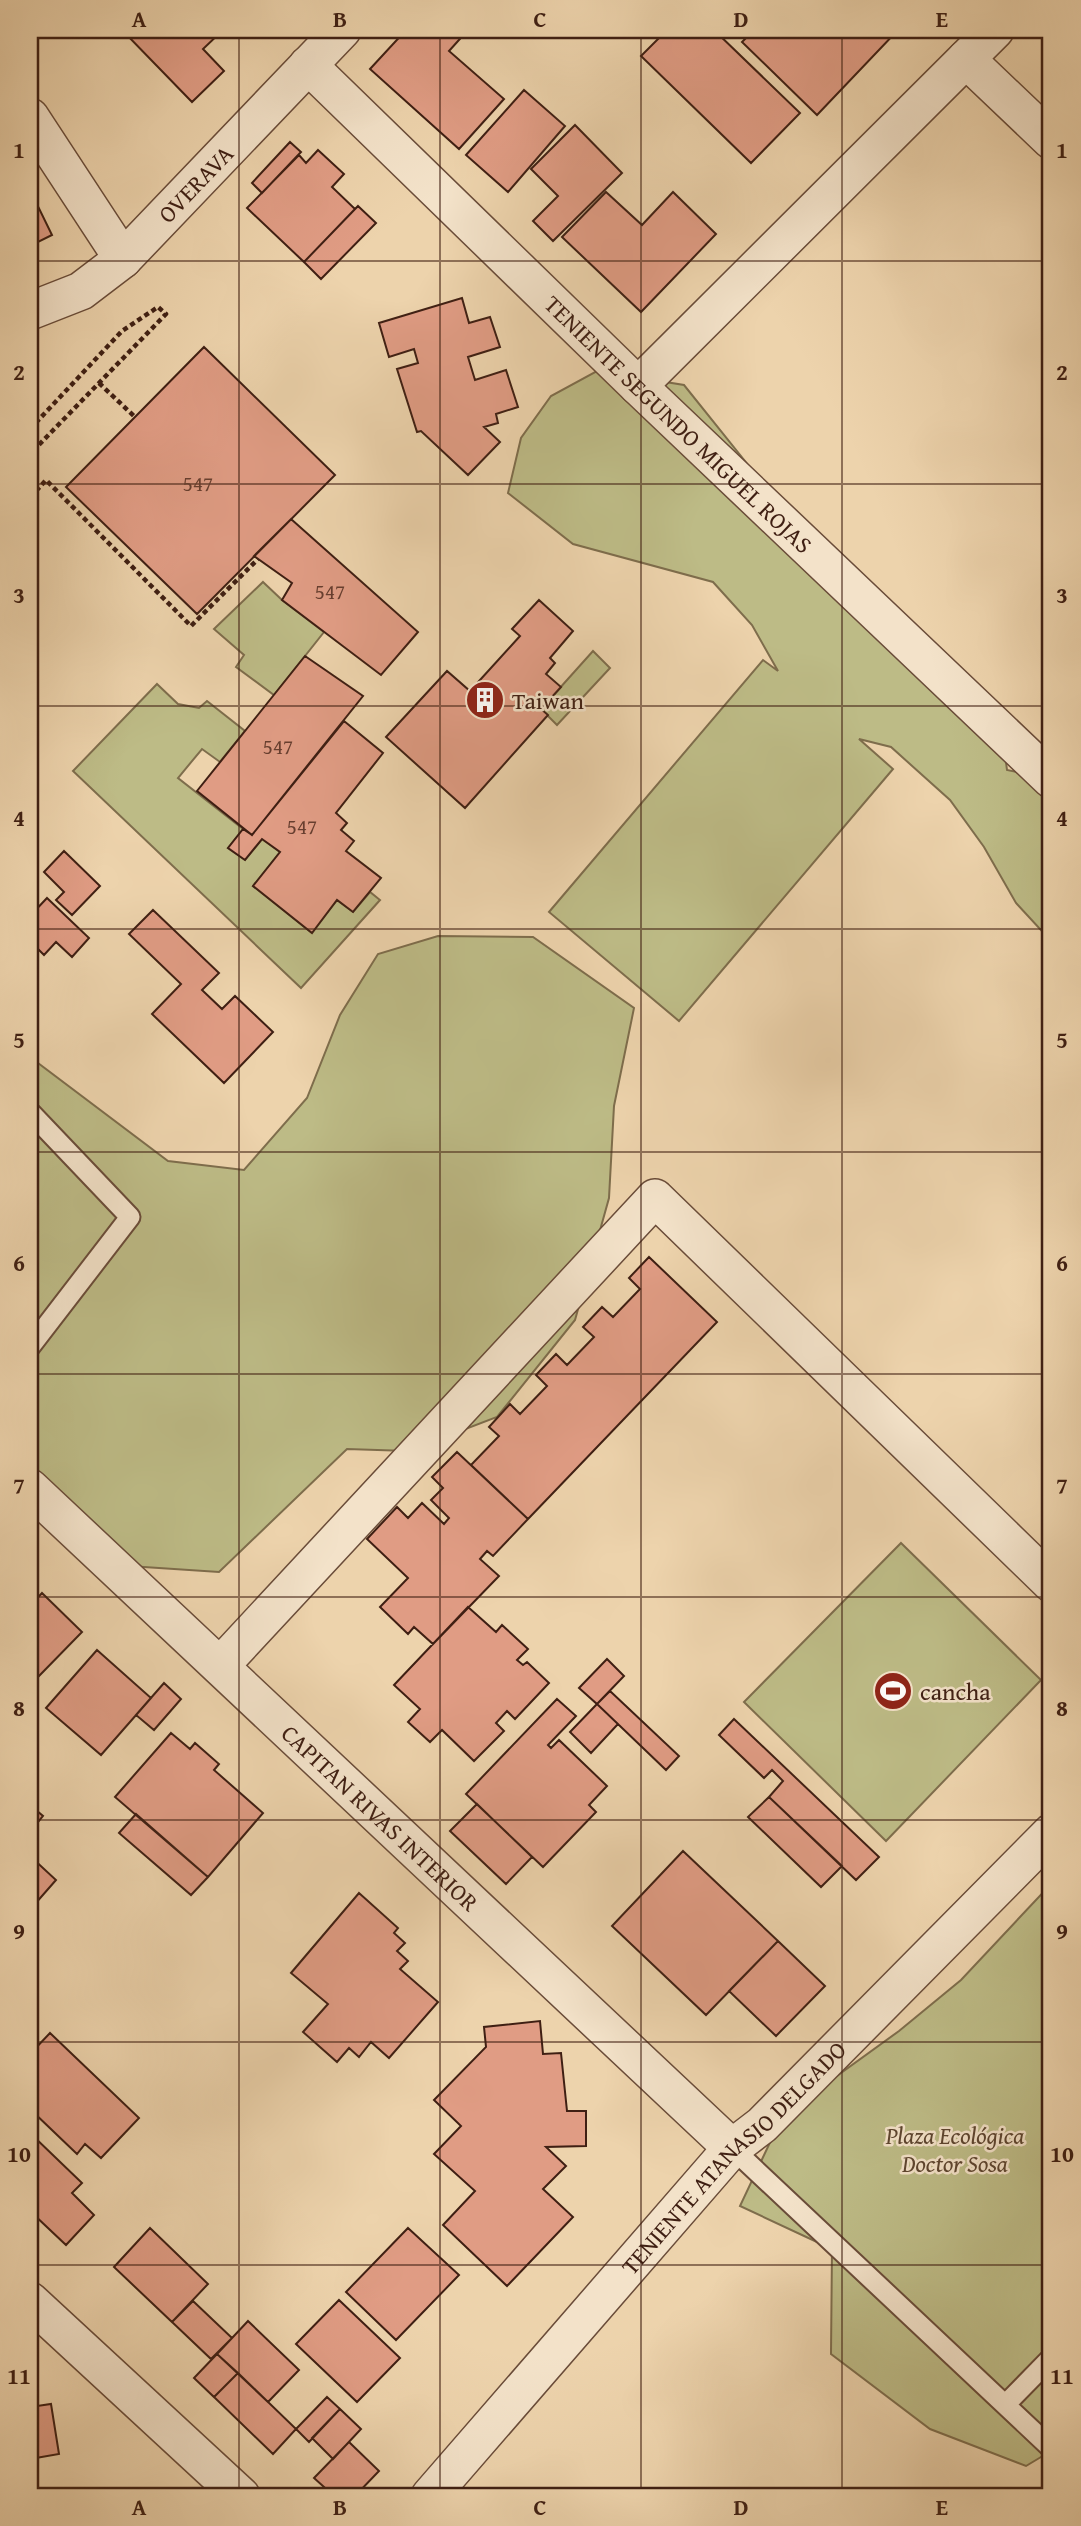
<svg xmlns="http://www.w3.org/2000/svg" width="1081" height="2526" font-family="'Gentium Book Plus',serif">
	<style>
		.green { fill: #bdbb86; stroke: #7e6d4c; stroke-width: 2 }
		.building { fill: #e09c84; stroke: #3f1f13; stroke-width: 2 }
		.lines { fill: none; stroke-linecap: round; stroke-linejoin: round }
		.service-casing { stroke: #6a4c39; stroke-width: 23 }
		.minor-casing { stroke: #6a4c39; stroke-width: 40 }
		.path { stroke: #3f1f13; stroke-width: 4.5; stroke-dasharray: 5 3.5; stroke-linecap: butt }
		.service { stroke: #f3e2c9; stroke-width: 19 }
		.minor { stroke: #f3e2c9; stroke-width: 37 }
		.grid { fill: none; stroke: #3f1f13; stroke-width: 2; stroke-opacity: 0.55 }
		.labels { text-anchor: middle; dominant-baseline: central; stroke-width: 5; stroke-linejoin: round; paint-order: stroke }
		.number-label { font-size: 21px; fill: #673e2f }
		.street-label { font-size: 24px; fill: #3f1f13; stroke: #f3e2c9 }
		.poi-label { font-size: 24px; fill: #3f1f13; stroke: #f3e2c9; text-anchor: start }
		.park-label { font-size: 24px; font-style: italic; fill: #5e4630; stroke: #f3e2c9 }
		.neatline { fill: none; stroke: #3f1f13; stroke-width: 2.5 }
		.grid-label { font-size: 23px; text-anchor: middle; font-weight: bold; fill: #3f1f13 }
	</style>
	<rect width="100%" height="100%" fill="#edd3ac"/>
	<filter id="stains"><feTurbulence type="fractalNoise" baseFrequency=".00286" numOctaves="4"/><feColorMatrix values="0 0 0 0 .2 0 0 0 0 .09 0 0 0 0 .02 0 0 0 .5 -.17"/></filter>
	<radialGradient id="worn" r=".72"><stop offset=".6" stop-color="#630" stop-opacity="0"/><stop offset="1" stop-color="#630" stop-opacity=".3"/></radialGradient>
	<path class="green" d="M597,371L684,385L765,486L999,709L1007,770L1051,779V941L1016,903L984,847L950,800L891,747L859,739L893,769L679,1021L549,912L763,660L778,671L752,625L713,582L573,544L508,493L521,438L551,396Z
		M263,582L282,600L324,632L274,695L236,667L244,655L214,629Z
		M593,651L610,668L557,725L541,709Z
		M157,684L178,704L199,708L207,701L245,731L220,762L202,749L178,778L243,829L228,848L245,860L262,839L280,852L253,886L311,932L337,900L353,912L370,892L380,900L301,988L73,771Z
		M438,936L533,937L634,1008L614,1106L609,1198L575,1320L497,1417L408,1451L347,1449L219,1572L129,1566L30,1487V1057L168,1161L244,1170L307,1098L340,1015L378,954Z
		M901,1543L1041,1680L886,1841L744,1702Z
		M1051,1884V2451L1026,2466L930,2429L831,2354L832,2249L740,2206L783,2115L899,2031L961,1980Z"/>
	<path class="building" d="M122,30H223L203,49L224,71L192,102Z
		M406,30H468L449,51L504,99L459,149L370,69Z
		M667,30H714L800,113L751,163L641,56Z
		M754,30H898L817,115L742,42Z
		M524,90L565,126L508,192L466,155Z
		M575,125L622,173L553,241L533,221L558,196L531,169Z
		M290,142L301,152L262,193L252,183Z
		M318,150L344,174L332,187L355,209L304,262L247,208L299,155L306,163Z
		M30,190L52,235L30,246Z
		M606,192L642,225L673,192L716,234L641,312L562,237Z
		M358,206L376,223L321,279L304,262Z
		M462,298L469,323L490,317L500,347L468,357L475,380L506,370L518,407L496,414L498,423L484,427L500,442L468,475L421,431L417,432L397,369L418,363L414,349L389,357L379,323Z
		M204,347L335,475L197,614L66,487Z
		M291,519L418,632L381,675L282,600L292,583L254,556Z
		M539,600L573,631L550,658L555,663L546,674L561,687L541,709L548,715L465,808L386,737L447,671L470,691L520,636L512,629Z
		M305,656L363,696L252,835L197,791Z
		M344,721L383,753L336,813L347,823L341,830L354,841L346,851L381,878L353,912L337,900L312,933L253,886L280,852L262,839L245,860L228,848L243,829L252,835Z
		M64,851L100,886L72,915L56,900L64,892L44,872Z
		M47,898L89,938L72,957L56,942L44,955L30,941V916Z
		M153,910L219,973L202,990L222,1009L235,996L273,1032L224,1083L152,1014L181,984L129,934Z
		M649,1257L717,1322L528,1519L471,1465L499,1436L489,1427L510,1404L520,1414L547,1386L536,1375L556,1354L567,1365L594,1337L583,1327L602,1307L613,1317L640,1289L629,1278Z
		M457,1452L528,1519L493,1556L487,1551L480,1559L499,1576L433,1644L414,1627L408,1634L380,1607L408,1578L367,1539L397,1507L408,1518L422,1503L444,1524L449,1518L431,1500L443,1488L432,1477Z
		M42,1593L82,1632L38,1677L30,1669V1606Z
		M468,1607L496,1632L502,1625L528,1649L517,1660L523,1665L527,1662L549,1683L515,1719L507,1711L496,1723L504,1731L474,1761L442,1730L430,1742L408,1722L420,1709L394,1685Z
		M97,1650L151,1698L101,1755L46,1708Z
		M607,1659L624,1676L597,1704L579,1688Z
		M164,1683L181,1699L154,1730L136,1715Z
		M610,1691L679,1756L666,1770L597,1704Z
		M557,1699L576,1716L548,1745L551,1748L559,1740L607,1786L589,1805L596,1812L543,1867L466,1794Z
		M597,1704L618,1724L591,1753L570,1732Z
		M734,1719L879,1857L856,1880L769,1797L783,1781L772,1770L764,1778L719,1735Z
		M171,1733L190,1749L195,1743L219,1764L214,1770L263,1813L208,1877L115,1797Z
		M769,1797L842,1866L821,1887L748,1817Z
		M477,1804L532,1857L506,1884L450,1831Z
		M30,1805L43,1816L30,1832Z
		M136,1814L208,1877L191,1895L119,1833Z
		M683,1851L778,1941L706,2015L612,1926Z
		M30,1856L56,1880L35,1904L30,1899Z
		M359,1893L398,1928L394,1933L405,1943L397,1951L408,1961L400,1969L438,2002L389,2058L371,2042L359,2057L349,2048L337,2062L303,2032L328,2004L291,1973Z
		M778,1941L825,1986L776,2036L729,1991Z
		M540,2021L543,2054L561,2053L567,2111H586V2146L546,2147L566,2166L543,2189L573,2217L507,2286L443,2225L475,2191L434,2154L461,2126L434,2100L486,2047L484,2027Z
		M50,2033L139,2118L101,2158L85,2144L77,2154L30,2109V2080L35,2075L30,2070V2054Z
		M30,2133L82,2183L72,2193L94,2215L66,2245L30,2211Z
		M150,2228L208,2284L172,2322L114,2267Z
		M408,2228L459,2275L396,2340L346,2292Z
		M339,2300L400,2358L357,2402L296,2344Z
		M193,2301L232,2338L211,2359L172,2322Z
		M248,2321L299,2370L268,2402L217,2354Z
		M217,2354L238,2373L214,2397L194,2378Z
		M238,2373L296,2429L273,2454L214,2397Z
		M327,2397L340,2409L309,2442L296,2429Z
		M51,2404L59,2454L30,2459V2407Z
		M340,2409L361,2429L333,2459L312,2438Z
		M349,2442L379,2471L355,2496H334L314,2478Z"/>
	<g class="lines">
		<defs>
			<path id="service" d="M30,1112L130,1217L30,1347
				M732,2148L1051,2448
				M1006,2404L1051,2358"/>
			<g id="minor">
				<path d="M966,59L1051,140"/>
				<path id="s1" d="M308,65L638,386L1051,779"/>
				<path d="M30,117L123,259"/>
				<path id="s2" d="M30,311L81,291L123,259L342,30"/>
				<path d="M638,386L995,30"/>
				<path id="s3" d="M30,1488L732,2148"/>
				<path d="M220,1666L655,1198L1051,1583"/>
				<path d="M30,2301L241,2496"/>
				<path id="s4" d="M430,2496L732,2148L762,2125L1051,1833"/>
			</g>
		</defs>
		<use href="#service" class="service-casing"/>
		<use href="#minor" class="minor-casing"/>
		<path class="path" d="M99,383L135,417
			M30,429L122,331L158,307L166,314L30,454
			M30,481L38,489L46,480L191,626L258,559"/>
		<use href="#service" class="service"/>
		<use href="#minor" class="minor"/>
	</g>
	<path class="grid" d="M239,30V2496M440,30V2496M641,30V2496M842,30V2496M30,261H1051M30,484H1051M30,706H1051M30,929H1051M30,1152H1051M30,1374H1051M30,1597H1051M30,1820H1051M30,2042H1051M30,2265H1051"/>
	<defs>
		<symbol id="building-disc" viewBox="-11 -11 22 22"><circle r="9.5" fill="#8f2418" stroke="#f3e2c9"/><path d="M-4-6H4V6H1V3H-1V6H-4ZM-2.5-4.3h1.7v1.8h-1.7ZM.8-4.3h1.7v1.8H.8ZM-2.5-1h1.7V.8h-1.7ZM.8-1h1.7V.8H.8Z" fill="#fff"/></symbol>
		<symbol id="stadium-disc" viewBox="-11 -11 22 22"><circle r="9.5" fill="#8f2418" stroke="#f3e2c9"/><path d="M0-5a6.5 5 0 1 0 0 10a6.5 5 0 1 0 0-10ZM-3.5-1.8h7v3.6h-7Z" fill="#fff"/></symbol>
	</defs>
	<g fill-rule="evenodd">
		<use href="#building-disc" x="463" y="678" width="44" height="44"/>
		<use href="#stadium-disc" x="871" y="1669" width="44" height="44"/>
	</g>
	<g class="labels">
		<g class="number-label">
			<text x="198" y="483">547</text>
			<text x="330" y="591">547</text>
			<text x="278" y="746">547</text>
			<text x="302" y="826">547</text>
		</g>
		<g class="street-label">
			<text stroke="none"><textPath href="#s2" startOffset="212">OVERAVA</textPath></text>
			<text stroke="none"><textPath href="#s1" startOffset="516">TENIENTE SEGUNDO MIGUEL ROJAS</textPath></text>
			<text stroke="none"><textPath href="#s3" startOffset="481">CAPITAN RIVAS INTERIOR</textPath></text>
			<text stroke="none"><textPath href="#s4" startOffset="455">TENIENTE ATANASIO DELGADO</textPath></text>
		</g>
		<g class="poi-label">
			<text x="512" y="700">Taiwan</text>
			<text x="920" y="1691">cancha</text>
		</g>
		<g class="park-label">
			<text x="955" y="2135">Plaza Ecológica<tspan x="955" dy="28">Doctor Sosa</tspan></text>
		</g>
	</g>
	<rect width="1081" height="2526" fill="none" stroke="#edd3ac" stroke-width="77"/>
	<rect x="38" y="38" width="1004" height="2450" class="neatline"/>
	<g class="grid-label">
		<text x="139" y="27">A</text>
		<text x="340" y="27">B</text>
		<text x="540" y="27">C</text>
		<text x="741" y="27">D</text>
		<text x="942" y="27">E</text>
		<text x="19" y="158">1</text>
		<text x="1062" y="158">1</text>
		<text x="19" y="380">2</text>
		<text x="1062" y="380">2</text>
		<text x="19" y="603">3</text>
		<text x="1062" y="603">3</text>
		<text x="19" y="826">4</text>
		<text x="1062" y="826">4</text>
		<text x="19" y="1048">5</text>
		<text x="1062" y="1048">5</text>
		<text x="19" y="1271">6</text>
		<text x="1062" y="1271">6</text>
		<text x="19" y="1494">7</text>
		<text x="1062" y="1494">7</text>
		<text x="19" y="1716">8</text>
		<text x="1062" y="1716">8</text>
		<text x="19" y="1939">9</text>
		<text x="1062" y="1939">9</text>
		<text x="19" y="2162">10</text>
		<text x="1062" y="2162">10</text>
		<text x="19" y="2384">11</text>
		<text x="1062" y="2384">11</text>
		<text x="139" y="2515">A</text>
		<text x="340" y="2515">B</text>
		<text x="540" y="2515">C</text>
		<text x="741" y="2515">D</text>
		<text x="942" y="2515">E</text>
	</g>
	<rect width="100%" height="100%" filter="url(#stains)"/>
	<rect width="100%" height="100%" fill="url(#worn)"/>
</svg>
